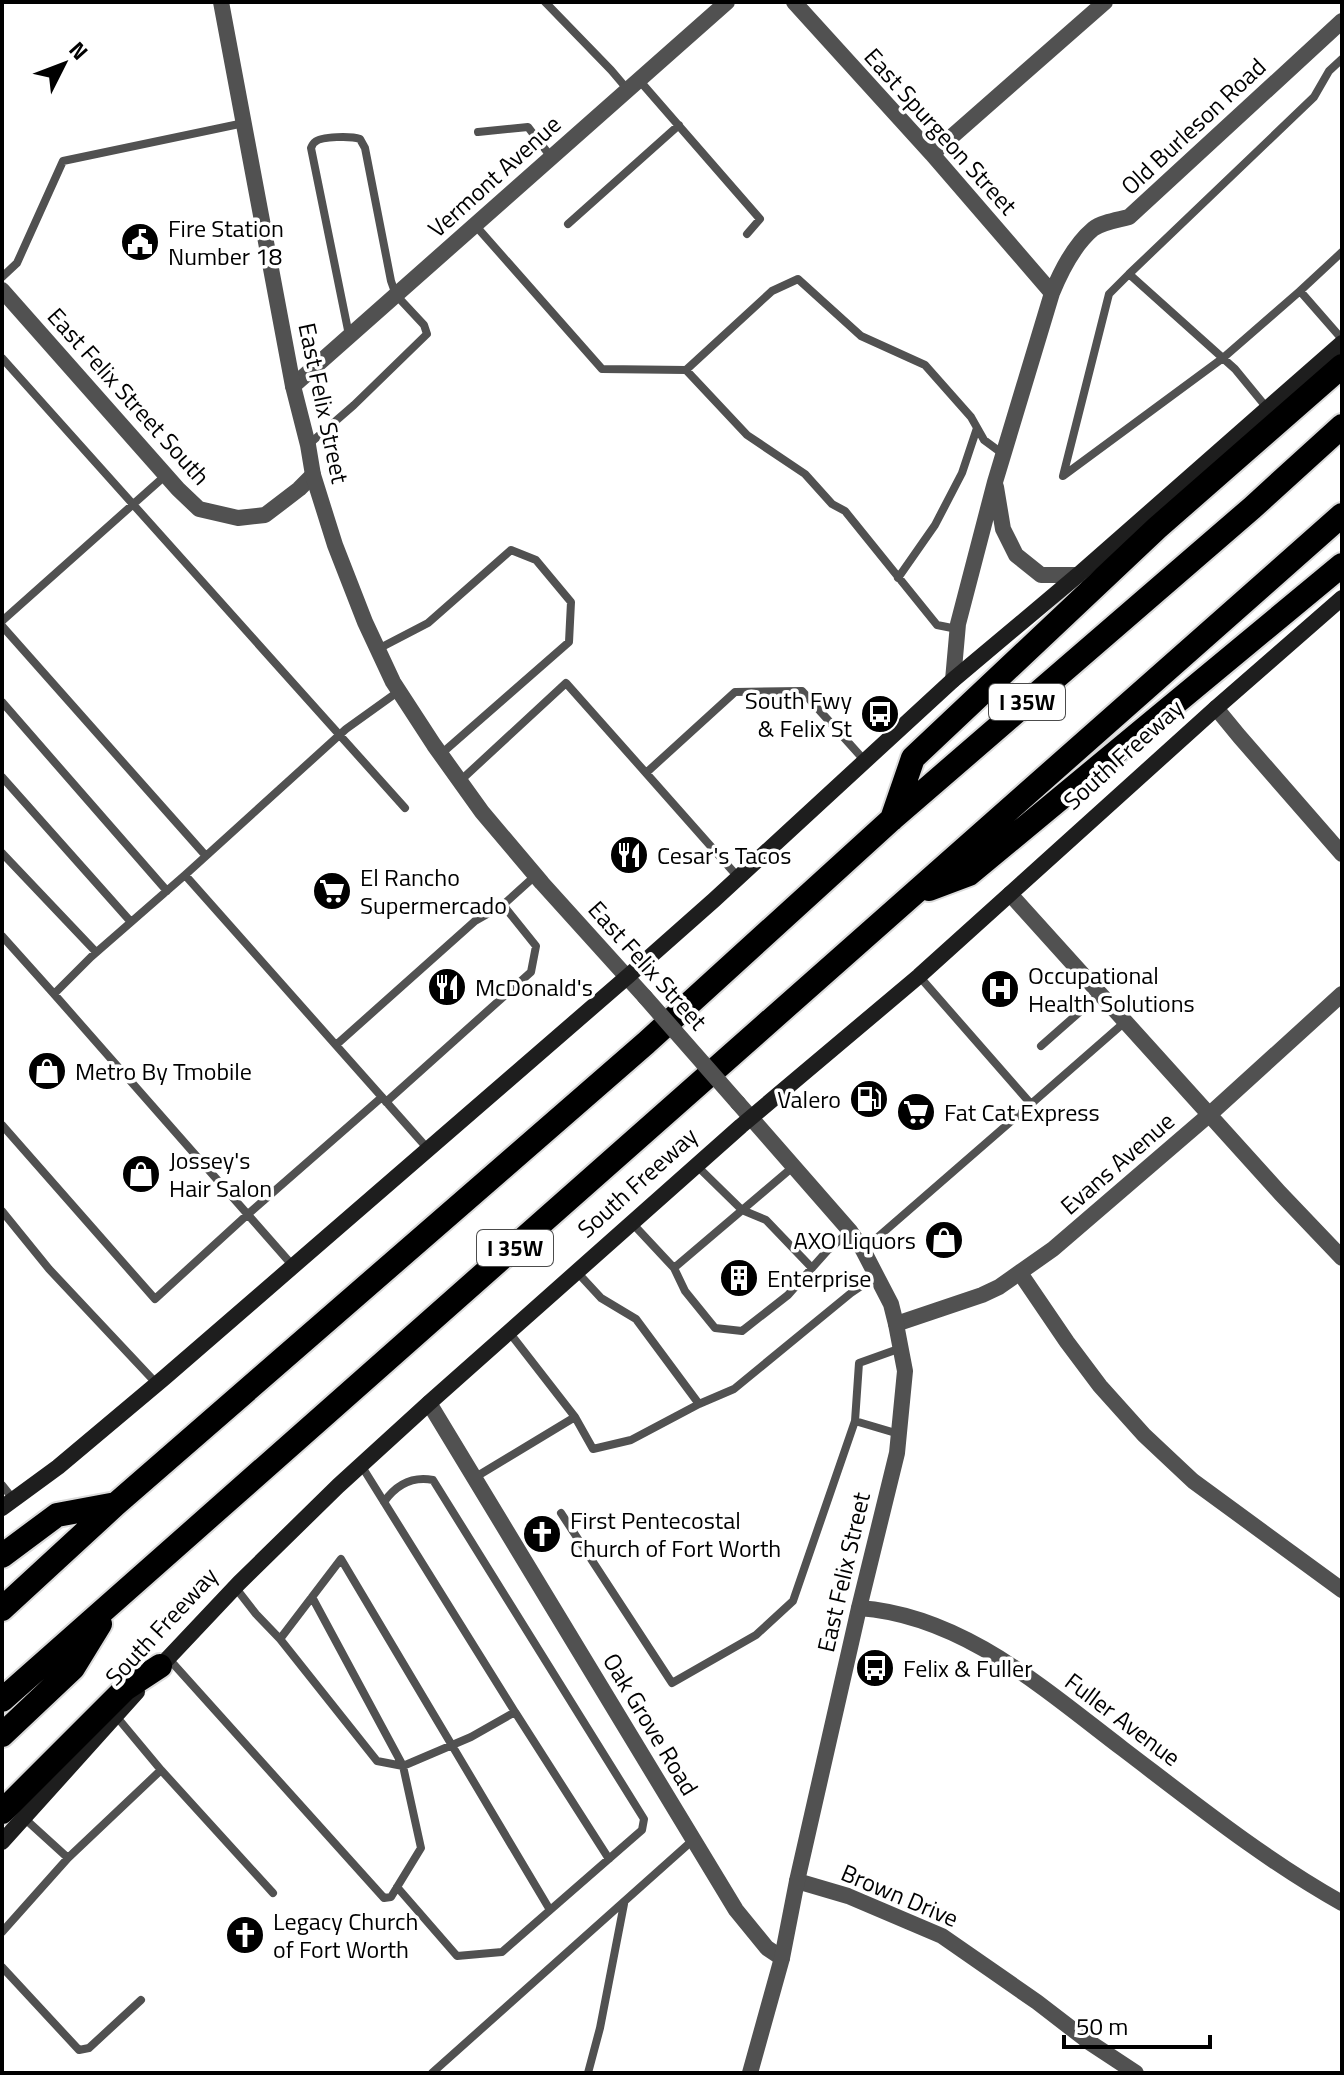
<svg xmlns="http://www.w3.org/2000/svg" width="1344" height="2075" font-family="'Titillium Web',sans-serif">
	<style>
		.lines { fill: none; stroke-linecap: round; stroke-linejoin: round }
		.motorway-casing { stroke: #dbdbdb; stroke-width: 28 }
		.service { stroke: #515151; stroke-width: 8 }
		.minor { stroke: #515151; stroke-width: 16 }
		.tertiary { stroke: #515151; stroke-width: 16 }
		.secondary { stroke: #1e1e1e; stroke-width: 16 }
		.motorway { stroke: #000; stroke-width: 24 }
		.tertiary-bridge { stroke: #515151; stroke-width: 16 }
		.labels { text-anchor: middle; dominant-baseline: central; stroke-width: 7; stroke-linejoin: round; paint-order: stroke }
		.shield { fill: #fff; stroke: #4c4c4c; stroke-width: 2 }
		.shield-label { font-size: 22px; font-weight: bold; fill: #000 }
		.street-label { font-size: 24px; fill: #000; stroke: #fff }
		.poi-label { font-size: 24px; fill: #000; stroke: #fff; text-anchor: start }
	</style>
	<rect width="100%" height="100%" fill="#fff"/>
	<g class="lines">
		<defs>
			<path id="motorway" d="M892,819L913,758L1157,528L1342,366
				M929,889L969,874L1342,565
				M2,1556L57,1515L116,1504
				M2,1609L116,1504L646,1043L892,819L1252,508L1342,426
				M2,1700L1342,515
				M2,1735L73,1668L100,1624
				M2,1812L125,1689L160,1666"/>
		</defs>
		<use href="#motorway" class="motorway-casing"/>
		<path class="service" d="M545,2L611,70L628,90
			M639,80L760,219L747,234
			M478,132L528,127L551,157
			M568,224L679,125
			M475,225L602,369L686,370L747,435L805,474L832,504L845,511L937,625L957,629
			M1342,252L1300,291L1342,339
			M1129,274L1109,294L1063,476L1223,358L1300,291
			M2,277L17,263L63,161L244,123
			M2,358L405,808
			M686,370L772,291L798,279L861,336L925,365L971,417L984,440L1003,454
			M1267,408L1235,369L1129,274L1314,97L1329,71L1342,59
			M308,445L354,405L427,334L424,325L396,295L391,281L365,148L360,139C352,136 321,136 315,142C313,143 312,146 311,148L349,335
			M898,578L935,525L962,473L977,428
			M2,621L166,475
			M2,626L206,856
			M378,649L428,623L511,550L536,560L571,602L569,642L441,754
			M2,702L167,891
			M646,773L738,877
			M2,777L131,922
			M460,781L566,683L646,773L735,692L802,691L865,761
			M2,853L96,952
			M185,875L428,1149
			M2,936L54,994
			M919,976L1031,1104L1126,1021
			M336,1045L475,921L503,905L535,876
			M1041,1046L1100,994
			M386,1102L531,972L536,946L503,905
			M2,1125L155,1299L247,1215L382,1097
			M697,1166L742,1210L766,1220L812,1268
			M2,1211L49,1269L157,1384
			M632,1223L674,1268L685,1291L715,1328L742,1331L788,1295L827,1251L850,1231
			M863,1250L1031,1104
			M293,1266L54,994L91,957L185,875L346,729L399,691
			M674,1268L794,1166
			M699,1404L734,1389L851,1293L876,1276
			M575,1417L593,1449L631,1440L699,1404L636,1319L601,1298L577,1272
			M899,1434L855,1421L859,1363L901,1348
			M474,1478L575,1417L509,1332
			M2,1485L14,1500
			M384,1502C396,1485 412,1476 433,1480L644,1819L642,1830L502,1952L457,1956L397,1887
			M561,1513L672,1683L756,1635L793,1601L855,1421
			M235,1587L256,1614L280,1639
			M312,1597L403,1766L377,1761L280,1639L341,1559L550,1910
			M169,1659L384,1898L391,1897L421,1848L403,1766L471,1737L515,1712L361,1465
			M515,1712L609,1859
			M116,1716L161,1770
			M24,1818L68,1858L161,1770L273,1893
			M2,1932L68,1858
			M2,1967L79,2050L89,2048L141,2000
			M432,2073L693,1840
			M588,2073L600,2028L624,1904"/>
		<path class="minor" d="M794,2L932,154L1052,293
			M932,154L1105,2
			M2,290L178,489L199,509L238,518L265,515L299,489L313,475
			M293,386L727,2
			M996,487L1003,529L1016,555L1041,575H1078
			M953,680L958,624L995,482L1052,293C1061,271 1074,245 1093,229C1102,222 1118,220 1129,217L1342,21
			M1216,708L1239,736L1342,854
			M1010,894L1280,1193L1342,1258
			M1020,1273L1067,1342L1100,1386L1144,1435L1193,1481L1342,1590
			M896,1324L982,1295L999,1287L1053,1249L1210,1114L1342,994
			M429,1403L736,1910L767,1948L782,1958
			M859,1608C962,1615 1044,1689 1123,1749C1194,1803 1265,1860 1342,1903
			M797,1881L848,1896L942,1936L1037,2002L1089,2042L1136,2073"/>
		<path class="tertiary" d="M221,2L293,386L308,445L313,475L335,545L365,622L393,682L434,745L482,812L542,883L645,997
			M738,1103L850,1231L863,1250L891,1304L896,1324L905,1371L897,1453L859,1608L797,1881L782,1958L750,2073"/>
		<path class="secondary" d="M2,1508L58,1467L164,1378L627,977L714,900L953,680L1078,575L1342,343
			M155,1672L239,1583L338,1486L429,1403L741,1126L919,976L1216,708L1342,598
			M2,1842L137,1692"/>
		<use href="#motorway" class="motorway"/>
		<path class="tertiary-bridge" d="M645,997L738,1103"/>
	</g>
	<defs>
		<symbol id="civic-disc" viewBox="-11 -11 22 22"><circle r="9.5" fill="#000" stroke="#fff"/><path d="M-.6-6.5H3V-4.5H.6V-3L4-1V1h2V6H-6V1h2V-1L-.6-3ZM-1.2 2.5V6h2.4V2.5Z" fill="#fff"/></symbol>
		<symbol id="bus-disc" viewBox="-11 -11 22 22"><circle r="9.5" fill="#000" stroke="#fff"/><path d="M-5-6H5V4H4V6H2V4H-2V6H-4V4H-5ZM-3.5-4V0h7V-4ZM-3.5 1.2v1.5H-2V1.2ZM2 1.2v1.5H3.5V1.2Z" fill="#fff"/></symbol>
		<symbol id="restaurant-disc" viewBox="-11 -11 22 22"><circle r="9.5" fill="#000" stroke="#fff"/><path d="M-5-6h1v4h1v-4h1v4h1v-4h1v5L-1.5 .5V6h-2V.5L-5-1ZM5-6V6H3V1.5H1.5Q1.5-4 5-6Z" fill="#fff"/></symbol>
		<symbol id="supermarket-disc" viewBox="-11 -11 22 22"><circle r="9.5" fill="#000" stroke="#fff"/><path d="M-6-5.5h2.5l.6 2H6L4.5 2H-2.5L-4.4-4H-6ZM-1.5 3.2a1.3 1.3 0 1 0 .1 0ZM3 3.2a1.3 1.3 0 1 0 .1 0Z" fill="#fff"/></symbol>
		<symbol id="hospital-disc" viewBox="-11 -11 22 22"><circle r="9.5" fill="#000" stroke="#fff"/><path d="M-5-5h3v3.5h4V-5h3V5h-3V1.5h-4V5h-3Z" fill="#fff"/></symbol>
		<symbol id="shop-disc" viewBox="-11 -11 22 22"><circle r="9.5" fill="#000" stroke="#fff"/><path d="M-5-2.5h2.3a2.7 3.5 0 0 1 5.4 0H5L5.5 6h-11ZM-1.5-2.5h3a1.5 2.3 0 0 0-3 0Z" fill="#fff"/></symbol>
		<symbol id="fuel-disc" viewBox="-11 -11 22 22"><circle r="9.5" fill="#000" stroke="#fff"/><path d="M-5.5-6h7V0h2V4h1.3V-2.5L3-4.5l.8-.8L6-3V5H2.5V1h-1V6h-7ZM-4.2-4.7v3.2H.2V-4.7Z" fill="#fff"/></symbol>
		<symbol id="building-disc" viewBox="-11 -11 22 22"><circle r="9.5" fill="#000" stroke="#fff"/><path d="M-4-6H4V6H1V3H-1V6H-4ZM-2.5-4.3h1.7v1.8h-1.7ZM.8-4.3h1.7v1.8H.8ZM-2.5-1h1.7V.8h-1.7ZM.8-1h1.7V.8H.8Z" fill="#fff"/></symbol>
		<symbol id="church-disc" viewBox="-11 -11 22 22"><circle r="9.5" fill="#000" stroke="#fff"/><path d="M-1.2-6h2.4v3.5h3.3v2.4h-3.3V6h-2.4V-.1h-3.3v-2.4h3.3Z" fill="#fff"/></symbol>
	</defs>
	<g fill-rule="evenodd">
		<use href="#civic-disc" x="118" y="220" width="44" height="44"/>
		<use href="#bus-disc" x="858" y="692" width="44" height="44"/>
		<use href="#restaurant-disc" x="607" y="833" width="44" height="44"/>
		<use href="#supermarket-disc" x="310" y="869" width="44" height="44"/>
		<use href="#restaurant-disc" x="425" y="965" width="44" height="44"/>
		<use href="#hospital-disc" x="978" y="967" width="44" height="44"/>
		<use href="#shop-disc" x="25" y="1049" width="44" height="44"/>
		<use href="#fuel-disc" x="847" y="1077" width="44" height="44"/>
		<use href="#supermarket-disc" x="894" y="1090" width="44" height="44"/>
		<use href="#shop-disc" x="119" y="1152" width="44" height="44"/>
		<use href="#shop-disc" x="922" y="1218" width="44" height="44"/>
		<use href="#building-disc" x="717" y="1256" width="44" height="44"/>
		<use href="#church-disc" x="520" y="1512" width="44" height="44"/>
		<use href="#bus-disc" x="853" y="1646" width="44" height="44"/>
		<use href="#church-disc" x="223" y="1913" width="44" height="44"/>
	</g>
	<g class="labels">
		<g class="shield">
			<rect x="989" y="684" width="76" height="36" rx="6"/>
			<rect x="477" y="1230" width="76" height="36" rx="6"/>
		</g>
		<g class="shield-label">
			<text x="1027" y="702">I 35W</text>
			<text x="515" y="1248">I 35W</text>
		</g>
		<g class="street-label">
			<text transform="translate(1193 126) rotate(-43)">Old Burleson Road</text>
			<text transform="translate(941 131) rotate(48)">East Spurgeon Street</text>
			<text transform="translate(494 176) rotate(-42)">Vermont Avenue</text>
			<text transform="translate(129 396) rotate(48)">East Felix Street South</text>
			<text transform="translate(324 403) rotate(78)">East Felix Street</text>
			<text transform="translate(1123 754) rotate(-42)">South Freeway</text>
			<text transform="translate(648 965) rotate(48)">East Felix Street</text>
			<text transform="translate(1117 1163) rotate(-41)">Evans Avenue</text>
			<text transform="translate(637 1182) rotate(-42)">South Freeway</text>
			<text transform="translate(843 1572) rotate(-77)">East Felix Street</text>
			<text transform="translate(161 1626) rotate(-47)">South Freeway</text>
			<text transform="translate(1123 1719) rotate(37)">Fuller Avenue</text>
			<text transform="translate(651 1724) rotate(59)">Oak Grove Road</text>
			<text transform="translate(900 1895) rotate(23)">Brown Drive</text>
		</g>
		<g class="poi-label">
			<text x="168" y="228">Fire Station<tspan x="168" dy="28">Number 18</tspan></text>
			<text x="852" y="700" text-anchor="end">South Fwy<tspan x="852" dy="28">&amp; Felix St</tspan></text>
			<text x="657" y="855">Cesar's Tacos</text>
			<text x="360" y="877">El Rancho<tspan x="360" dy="28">Supermercado</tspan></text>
			<text x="1028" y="975">Occupational<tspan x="1028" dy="28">Health Solutions</tspan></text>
			<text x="475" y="987">McDonald's</text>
			<text x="75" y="1071">Metro By Tmobile</text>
			<text x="841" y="1099" text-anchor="end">Valero</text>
			<text x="944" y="1112">Fat Cat Express</text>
			<text x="169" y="1160">Jossey's<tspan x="169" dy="28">Hair Salon</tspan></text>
			<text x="916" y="1240" text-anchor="end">AXO Liquors</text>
			<text x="767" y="1278">Enterprise</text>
			<text x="570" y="1520">First Pentecostal<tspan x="570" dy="28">Church of Fort Worth</tspan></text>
			<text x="903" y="1668">Felix &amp; Fuller</text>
			<text x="273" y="1921">Legacy Church<tspan x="273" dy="28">of Fort Worth</tspan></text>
		</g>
	</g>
	<rect width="1344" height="2075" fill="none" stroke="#000000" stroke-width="8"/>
	<g transform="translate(64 64) rotate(48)" stroke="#ffffff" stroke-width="6" paint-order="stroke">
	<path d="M0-6L14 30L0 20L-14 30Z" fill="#000000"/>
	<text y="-12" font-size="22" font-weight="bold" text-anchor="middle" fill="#000000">N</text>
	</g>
	<path d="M1064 2035v12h146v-12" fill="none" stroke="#000000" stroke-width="4"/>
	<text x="1076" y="2035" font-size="24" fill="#000000" stroke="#ffffff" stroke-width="6" paint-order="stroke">50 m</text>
</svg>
